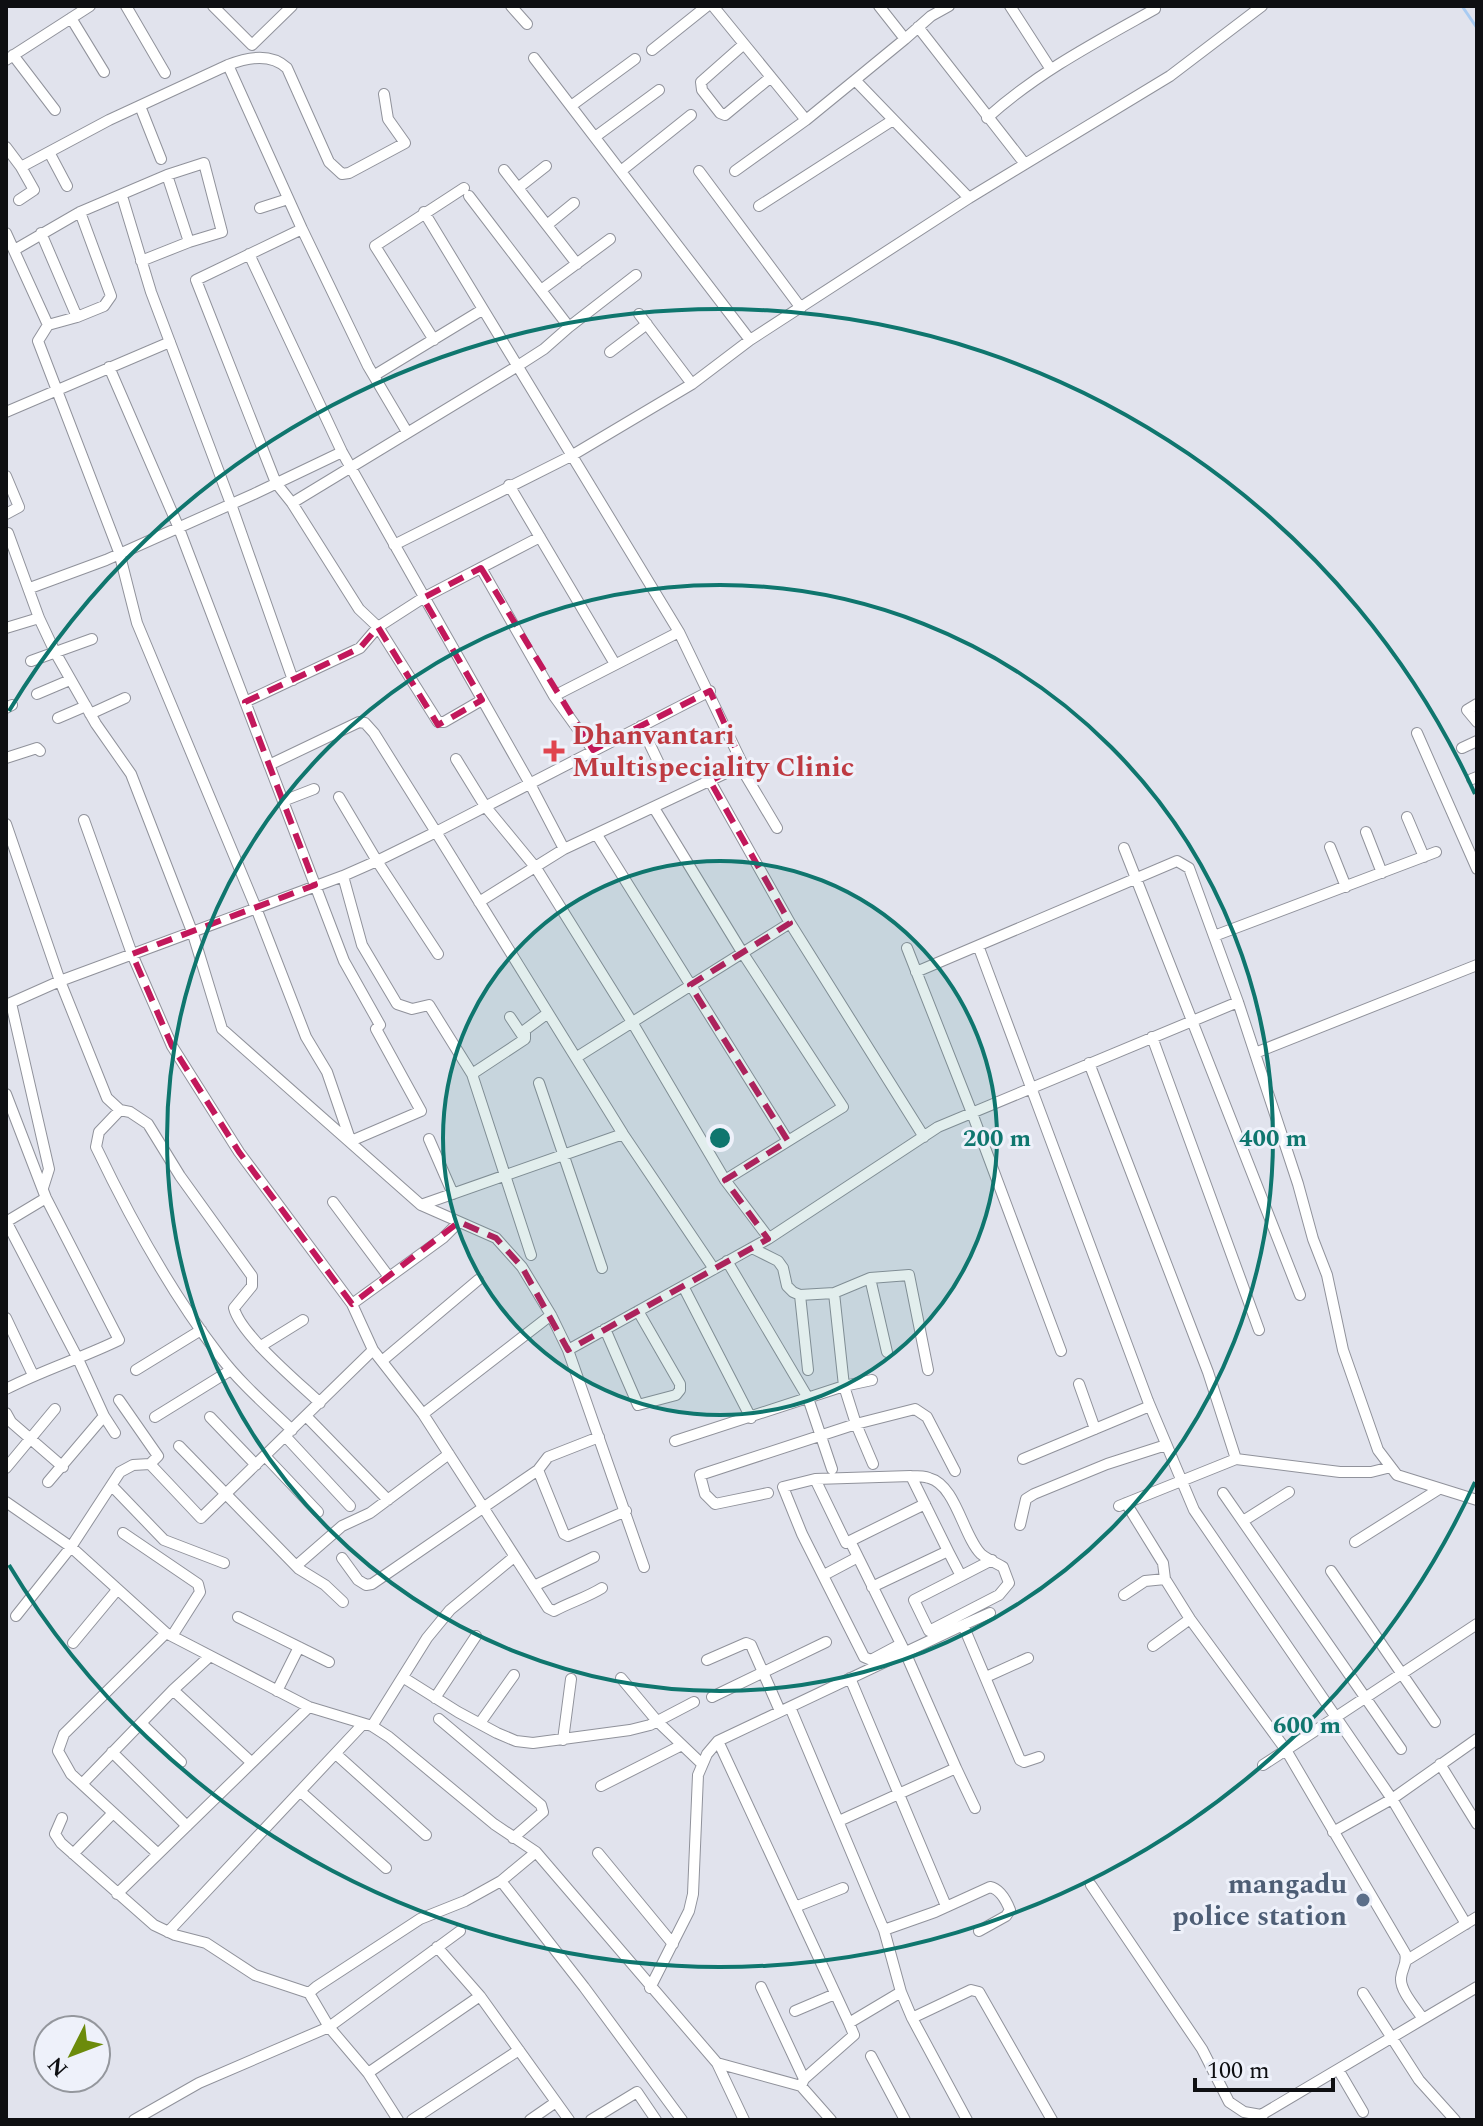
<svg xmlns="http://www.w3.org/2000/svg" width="1483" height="2126" font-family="Spectral,serif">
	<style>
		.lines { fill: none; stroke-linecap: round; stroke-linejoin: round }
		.stream { stroke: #a8cbf2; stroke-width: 3 }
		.street-casing { stroke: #90929b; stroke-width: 12 }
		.street { stroke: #fff; stroke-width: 10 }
		.marked { fill: none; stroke: #c2185b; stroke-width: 6; stroke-dasharray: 16 10; stroke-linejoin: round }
		.ring { fill: none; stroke: #0f766e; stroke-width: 4 }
		.health-dot { fill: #e0444e; stroke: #eef1fa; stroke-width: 3 }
		.service-dot { fill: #5c6f8a; stroke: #eef1fa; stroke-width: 3 }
		.labels { text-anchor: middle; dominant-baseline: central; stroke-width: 6; stroke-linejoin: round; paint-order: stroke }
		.health-label { font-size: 28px; font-weight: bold; fill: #be3a42; stroke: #eef1fa; text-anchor: start }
		.service-label { font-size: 28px; font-weight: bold; fill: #4e5e75; stroke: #eef1fa; text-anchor: end }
		.centre { fill: #0f766e; stroke: #eef1fa; stroke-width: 4 }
		.ring-label { font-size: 24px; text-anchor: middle; font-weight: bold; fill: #0f766e; stroke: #eef1fa; stroke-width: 6; stroke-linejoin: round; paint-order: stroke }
	</style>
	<rect width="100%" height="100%" fill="#e1e3ed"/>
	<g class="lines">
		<path class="stream" d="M1462,6L1477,28"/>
		<defs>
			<path id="street" d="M126,6L165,73
				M213,6L252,45L292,6
				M511,6L527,24
				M713,6L806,120
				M1010,6L1050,68
				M71,18L104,72
				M918,27L1025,164
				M905,39L931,16L949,6
				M744,44L701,82L702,90L720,113L725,115L771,77
				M652,50L707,6
				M13,55L55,110
				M534,58L750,340
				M6,60L90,6
				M228,65L302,229L368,366L407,432
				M140,106L161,159
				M571,106L635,59
				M987,118C1038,72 1096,42 1155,9
				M595,137L659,90
				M6,147L21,167L109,120L228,65C248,57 271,53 287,68L329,162L342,174L349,173L405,143L388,119L384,94
				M49,152L67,186
				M504,170L577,264
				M621,171L691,115
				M699,171L801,308
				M735,171L806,120L855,80
				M518,188L546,166
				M122,196L151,292L231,504L293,680
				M969,198L1170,76L1262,6
				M19,200L34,190L21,167
				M759,206L893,120
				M260,208L288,199
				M424,212L679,632L743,765L564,849L479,902
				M547,225L574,203
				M6,233L48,325L38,341L119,552L137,623L256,908L306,1037L327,1072L351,1142
				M41,233L77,317L48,325
				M16,249L80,212L167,175L204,163L222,232L189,242L167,175
				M249,254L342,452L529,782L564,849
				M141,261L189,242
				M541,290L610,239
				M639,314L692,384
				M77,317L104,306L111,296L80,212
				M569,327L636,275
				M434,340L375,246L464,188
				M610,352L647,324
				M109,367L178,526L344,961L380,1025L376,1029L421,1111L351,1141
				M375,375L482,310
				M6,412L170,342
				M6,476L19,507L6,514
				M509,485L615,664
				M292,503L276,483L196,280L302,229
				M8,533L39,618L55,652L96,724L131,774L193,934L222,1029L421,1205L496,1238L522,1267L551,1315L568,1350L644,1567
				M394,545L571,456L692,384L750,340L969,198L855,80L905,39L879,6
				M481,568L554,696L593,750
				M30,588L106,560L254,494L342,452
				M6,628L39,618
				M31,661L92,639
				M37,694L70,680
				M554,696L679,632
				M482,700L444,722H438L378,627L423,598L540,537
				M245,702L360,648L378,627L359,609L292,503L516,367L544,349L569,327L469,196
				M1477,704L1467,710L1477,722
				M6,708L12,705
				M90,714L125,698
				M58,718L86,706
				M641,726L664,774
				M1417,733L1477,869
				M1462,748L1477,741
				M6,758L37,748L40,751
				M456,759L485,806L536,868L632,1022L725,1180L768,1237
				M269,765L359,722L365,723L374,733L436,832L710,691
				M740,766L777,828
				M1472,779L1477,777
				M339,797L377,861L343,876
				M283,801L314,789
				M654,808L742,952L843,1107L725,1180
				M1407,817L1424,857
				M84,820L132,954L172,1046L239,1152L352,1304L373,1350L423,1414L548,1608L554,1611C570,1602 586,1598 602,1588
				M6,824L60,981L107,1098L120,1110L130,1112L148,1124L180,1176L252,1276V1286L234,1308C240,1334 299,1383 320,1403
				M1366,832L1382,873
				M597,835L788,1141
				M1330,847L1346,887
				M1124,848L1300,1295
				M790,923L924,1137
				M1214,936L1436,852
				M907,948L972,1113L1061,1351
				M979,948L1148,1401L1194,1510L1392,1799L1466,1924
				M438,954L377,861L436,832L623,1134L714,1269
				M916,972L1177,861L1189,868L1238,1002
				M11,1003L49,1169L43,1188
				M6,1005L60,981L343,876L362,945L397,1004L412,1009L429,1005L472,1074L531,1255
				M510,1017L524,1038
				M1152,1037L1259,1330
				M1255,1053L1477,965
				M577,1057L790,923L710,781
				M1089,1063L1208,1372L1236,1459
				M472,1074L525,1039V1030L548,1013
				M539,1083L602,1268
				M6,1094L46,1198L119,1340C82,1358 43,1370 6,1389
				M120,1110L99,1132L96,1147C129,1216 172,1294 219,1355C240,1383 267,1406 292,1430
				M429,1139L453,1194
				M333,1202L389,1277
				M421,1205L623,1134
				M6,1221L78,1359L104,1416L115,1433
				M6,1222L46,1198
				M752,1248L778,1261L783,1268L787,1286L793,1292L800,1295L834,1293L870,1278L909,1275L928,1370
				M727,1261L808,1398L832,1469
				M870,1278L887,1352
				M683,1286L751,1418
				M834,1293L844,1386L856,1424L873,1464
				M800,1295L808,1370
				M352,1304L443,1238L459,1222
				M6,1318L33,1375
				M605,1329L638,1405L676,1395L680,1390V1384L638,1311
				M261,1346L303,1320
				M568,1350L768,1239L938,1127L1238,1002L1298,1184L1313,1239L1327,1275L1343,1350L1378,1450L1397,1475L1477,1500
				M382,1361L478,1280
				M136,1370L201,1330
				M1079,1384L1095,1429
				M119,1400L158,1456L150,1464L201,1518L373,1350
				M6,1413L11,1422L63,1467
				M423,1414L551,1315
				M306,1416L388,1500
				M155,1417L231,1370
				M210,1417L256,1465
				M286,1437L350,1506
				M599,1437L548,1457L538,1470L564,1534L568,1536L626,1511
				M675,1441L844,1386L872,1380
				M179,1446L299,1569L325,1585L343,1602
				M265,1456L318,1512
				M1023,1459L1150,1406
				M6,1468L55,1409
				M911,1476C917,1476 924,1476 929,1478C956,1485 963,1536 981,1554C987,1559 996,1563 1003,1567L1009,1583L999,1595L929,1631L914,1600L961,1576
				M815,1479L846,1543L850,1541L905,1652L956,1768L839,1821
				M48,1482L104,1416
				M112,1486L164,1540L224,1563
				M768,1493L715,1504L705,1494L700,1475L856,1424L915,1409L927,1417L955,1471
				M1223,1493L1401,1749
				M6,1502L71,1547L166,1633L309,1707L372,1726L389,1737L494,1824L536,1852L717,2063L801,2086L831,2120
				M1126,1503L1163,1563L1165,1579
				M1119,1506L1236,1459L1340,1472H1371L1391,1467
				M1243,1521L1289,1492
				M1020,1525L1026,1499L1034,1494L1107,1464L1166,1445
				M123,1533L198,1584L200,1592L172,1636
				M850,1541L925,1504
				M1355,1542L1439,1489
				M342,1558L358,1580L366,1585L372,1584L538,1470
				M296,1566L342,1526L370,1513L449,1454
				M1331,1571L1435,1722
				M824,1575L858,1557
				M534,1586L594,1557
				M872,1587L948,1551L961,1576L992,1560
				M1124,1595L1145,1581L1165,1579L1190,1619L1286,1750L1263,1765
				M16,1616L71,1547L120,1472L133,1465L150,1464
				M238,1617L329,1662
				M963,1625L990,1613
				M73,1643L117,1590
				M901,1644L871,1660L864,1657L802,1534L783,1487L815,1479L911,1476L948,1551
				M1153,1646L1190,1619
				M707,1660L746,1643L751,1645L780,1711
				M986,1677L1028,1658
				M404,1678L458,1712L497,1733L516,1741L533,1743L630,1730L650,1725L694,1702
				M621,1678L657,1721L702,1764
				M850,1678L946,1906
				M173,1690L251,1762
				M277,1691L299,1647
				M712,1697L826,1642
				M435,1698L476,1636
				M790,1707L884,1930L901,1992L912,2018L967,2120
				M439,1719L541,1805L543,1812L513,1838
				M141,1723L181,1762
				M480,1723L514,1675
				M372,1726L427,1638L450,1610L514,1557
				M563,1740L571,1679
				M718,1741L849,2023
				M112,1752L187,1826
				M337,1755L426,1835
				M1440,1764L1477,1824
				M956,1768L975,1808
				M82,1784L173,1690L210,1656
				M601,1786L682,1745
				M301,1792L386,1868
				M62,1818L55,1834L61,1843L154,1925L175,1935L206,1943L255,1975L309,1993
				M1333,1832L1392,1799L1477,1739
				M157,1853L71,1774L58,1751L64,1734L166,1633
				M598,1853L673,1944
				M73,1854L113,1813
				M501,1881L584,1987L682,2120
				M1091,1885L1202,2049L1229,2102L1244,2112L1261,2115
				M117,1894L309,1707
				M795,1907L843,1888
				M884,1930L935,1912L990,1887C1000,1889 1006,1900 1010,1910L1006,1916L979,1931
				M168,1932L363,1724
				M437,1947L480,1996L569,2120
				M1407,1960L1477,1917
				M761,1987L804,2079
				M650,1988L689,1911L693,1894L698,1775L707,1754L718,1741L963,1625L1020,1760L1024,1762L1039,1757
				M1363,1993L1419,2080L1455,2120
				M795,2011L835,1994
				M912,2018L971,1990L979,1992L1052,2120
				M1423,2019L1477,1987
				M871,2056L905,2120
				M717,2063L744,2120
				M1339,2071L1363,2112
				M368,2073L480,1996
				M801,2086L804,2079L854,2035L849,2023L901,1992
				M134,2120L199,2083L329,2027L309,1993L316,1987L420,1919L465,1901L501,1881L536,1852
				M398,2120L368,2073L329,2027L460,1931
				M412,2120L519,2050
				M530,2120L556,2102
				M591,2120L637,2092L656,2120
				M1263,2120L1261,2115L1423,2019C1416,2008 1400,1991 1401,1978C1402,1968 1408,1963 1405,1953L1286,1750L1477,1624"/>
		</defs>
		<use href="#street" class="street-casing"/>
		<use href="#street" class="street"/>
	</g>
	<path class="marked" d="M481,568L593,750L710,691L743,765L710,781L790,923L690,985L788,1141L725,1180L768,1239L568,1350L522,1267L496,1238L459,1222L352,1304L239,1152L172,1046L132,954L315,885L245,702L360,648L378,627L438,725L482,700L423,598Z"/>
	<circle cx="720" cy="1138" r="277" fill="#0f766e" fill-opacity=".12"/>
	<g class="ring">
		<circle cx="720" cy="1138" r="277"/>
		<circle cx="720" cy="1138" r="553"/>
		<path d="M1475 1482A830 830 0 0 1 9 1565M9 711A830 830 0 0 1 1475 794"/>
	</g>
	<path class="health-dot" d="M550 739h8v8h8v8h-8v8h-8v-8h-8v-8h8z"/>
	<circle class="service-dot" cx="1363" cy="1900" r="8"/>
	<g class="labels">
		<g class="health-label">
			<text x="572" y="735">Dhanvantari<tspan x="572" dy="32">Multispeciality Clinic</tspan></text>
		</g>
		<g class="service-label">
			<text x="1347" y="1884">mangadu<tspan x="1347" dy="32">police station</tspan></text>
		</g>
	</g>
	<circle cx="720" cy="1138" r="12" class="centre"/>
	<g class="ring-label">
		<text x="997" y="1146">200 m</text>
		<text x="1273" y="1146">400 m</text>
		<text x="1307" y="1733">600 m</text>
	</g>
	<rect width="1483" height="2126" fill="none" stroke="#0e0f12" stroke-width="16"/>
	<g transform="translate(72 2054) rotate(228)"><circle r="38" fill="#eef1fa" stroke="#94979d" stroke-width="2"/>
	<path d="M0-6L14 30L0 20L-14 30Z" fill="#6c8b0b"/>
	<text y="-12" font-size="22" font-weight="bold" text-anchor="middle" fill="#0e0f12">N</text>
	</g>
	<path d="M1195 2078v12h138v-12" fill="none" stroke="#0e0f12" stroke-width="4"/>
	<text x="1207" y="2078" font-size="24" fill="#0e0f12" stroke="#eef1fa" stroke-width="6" paint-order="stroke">100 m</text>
</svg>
